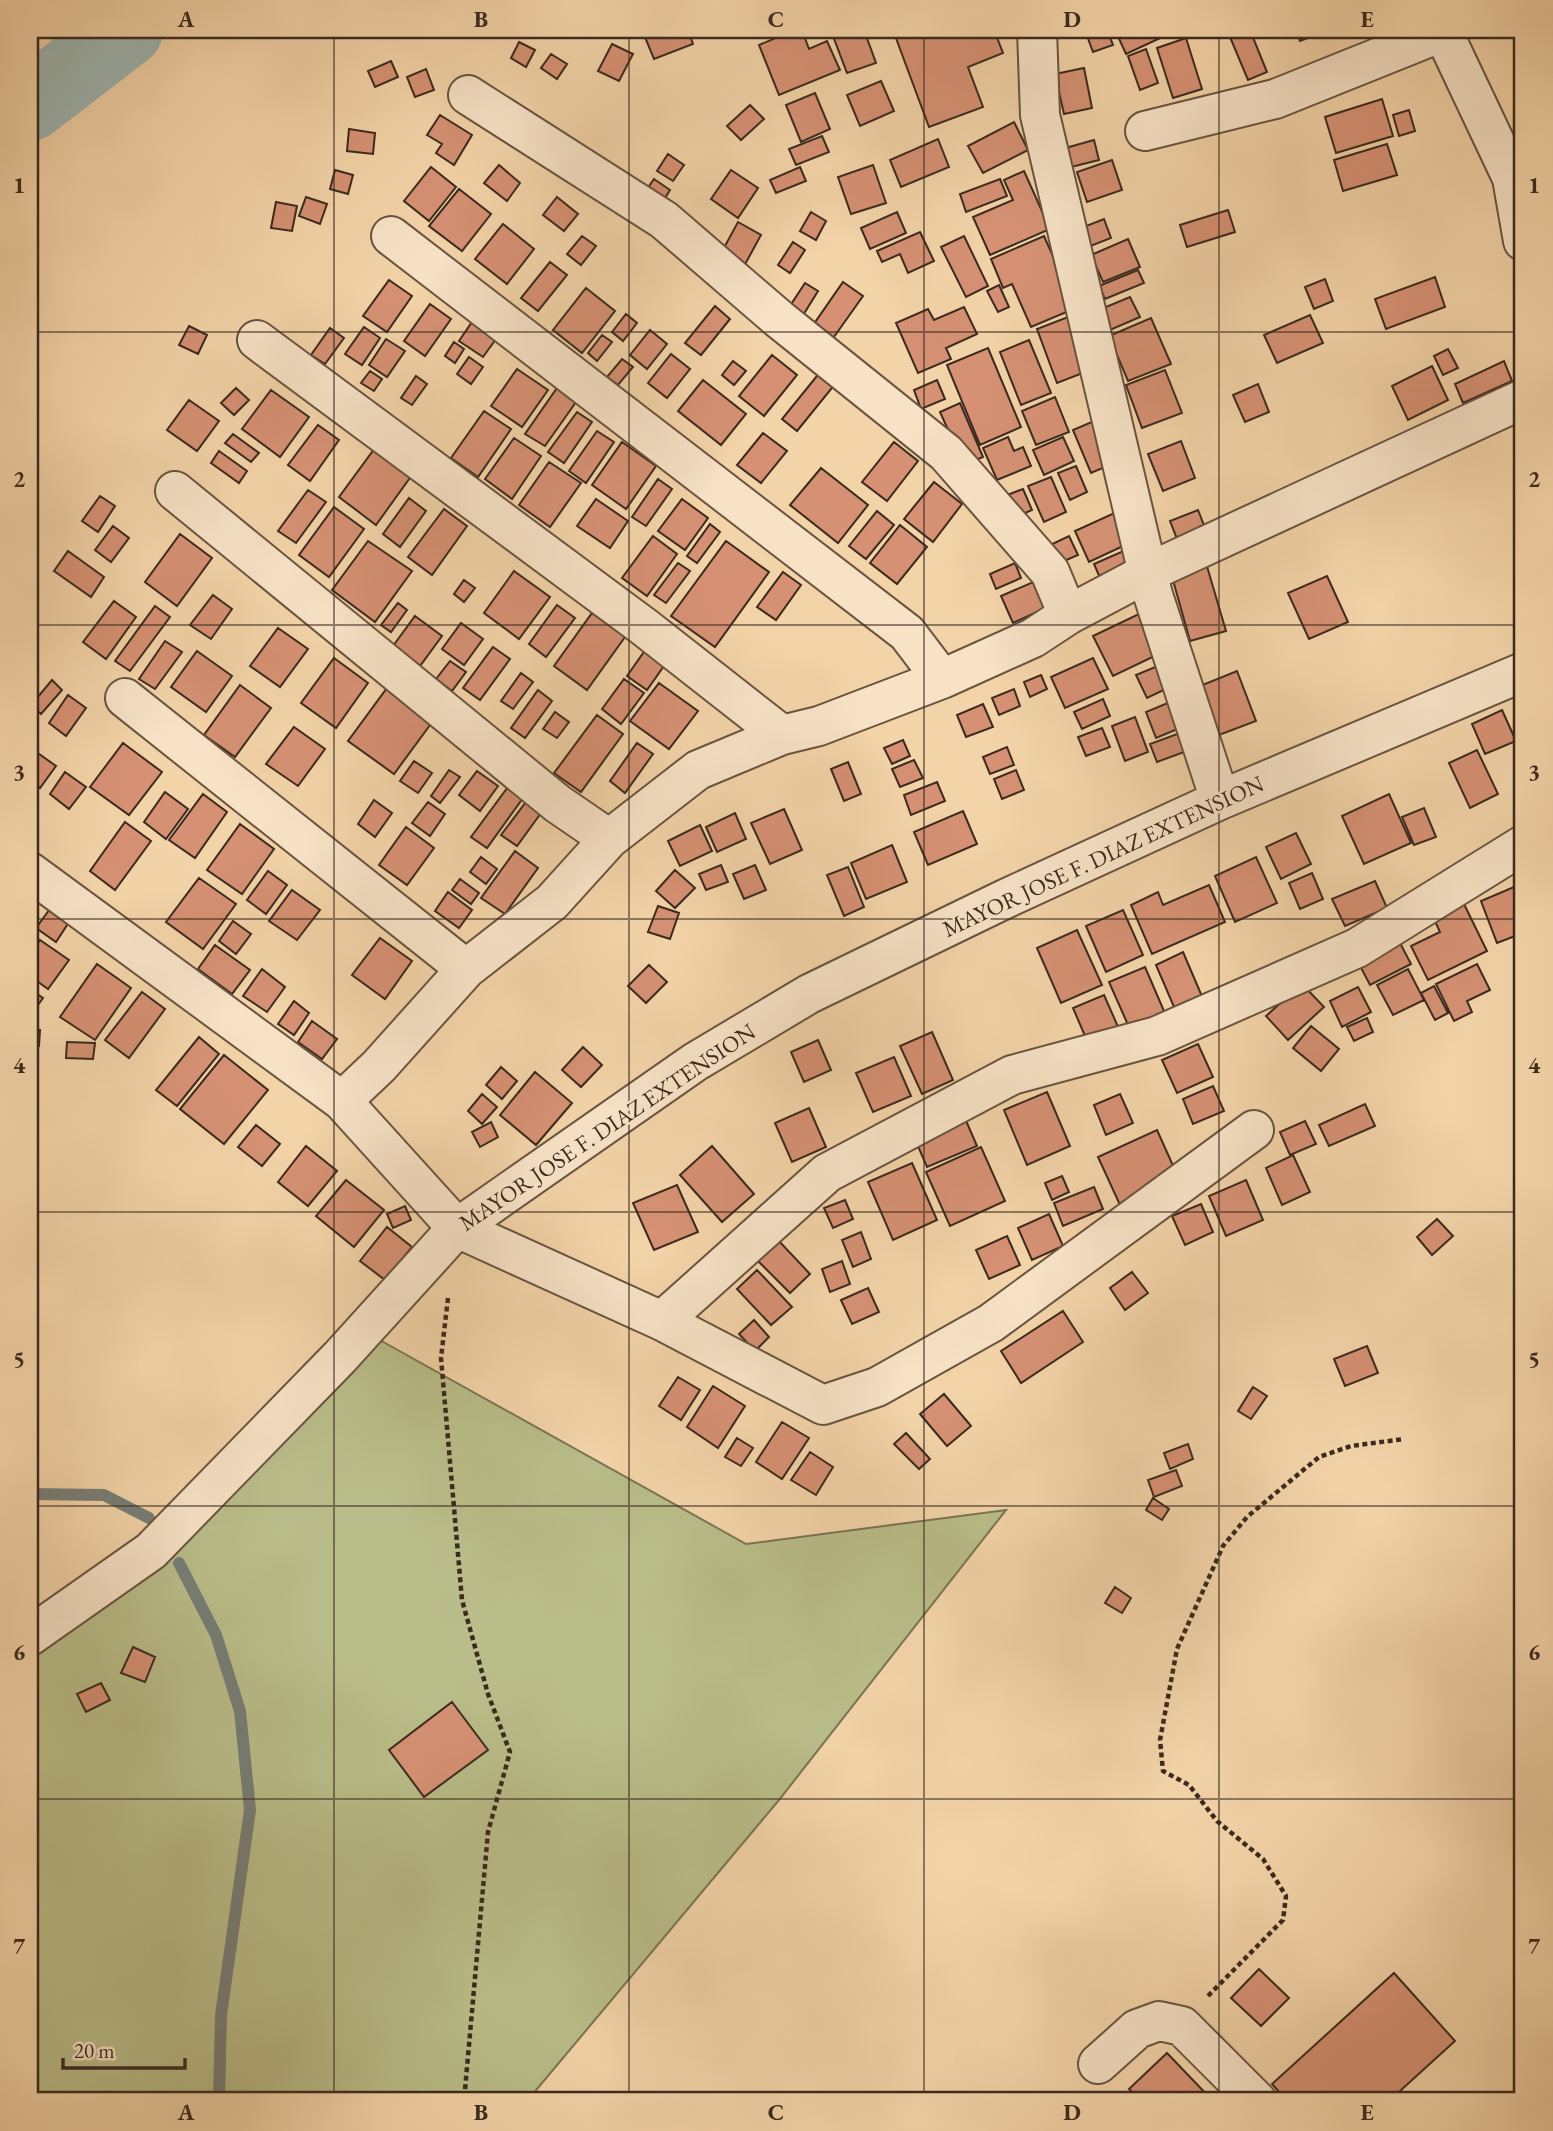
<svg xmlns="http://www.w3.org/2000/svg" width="1553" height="2131" font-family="'EB Garamond',serif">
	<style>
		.green { fill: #b9bd89; stroke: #7a7454; stroke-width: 2 }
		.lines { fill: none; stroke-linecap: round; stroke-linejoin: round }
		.stream { stroke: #777e77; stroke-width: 12 }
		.river { stroke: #9fb6b2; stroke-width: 74 }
		.building { fill: #d69174; stroke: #3b2a1e; stroke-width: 2 }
		.minor-casing { stroke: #695440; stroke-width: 42 }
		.path { stroke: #3b2a1e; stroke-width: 4.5; stroke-dasharray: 5 3.5; stroke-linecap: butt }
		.minor { stroke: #f7e2c6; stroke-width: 38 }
		.grid { fill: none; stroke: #3b2a1e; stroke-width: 2; stroke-opacity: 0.55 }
		.labels { text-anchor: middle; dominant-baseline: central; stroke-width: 5; stroke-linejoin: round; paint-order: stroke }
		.street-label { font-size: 23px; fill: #3b2a1e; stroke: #f7e2c6 }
		.neatline { fill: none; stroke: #3b2a1e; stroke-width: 2.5 }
		.grid-label { font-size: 23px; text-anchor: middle; font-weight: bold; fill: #3b2a1e }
	</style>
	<rect width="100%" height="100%" fill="#f3d3a8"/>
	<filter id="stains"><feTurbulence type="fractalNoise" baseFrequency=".00286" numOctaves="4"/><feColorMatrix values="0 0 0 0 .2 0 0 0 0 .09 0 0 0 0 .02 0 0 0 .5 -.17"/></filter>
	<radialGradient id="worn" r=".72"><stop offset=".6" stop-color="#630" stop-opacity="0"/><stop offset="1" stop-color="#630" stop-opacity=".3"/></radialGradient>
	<path class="green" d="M378,1339L746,1544L1006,1510L779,1800L527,2101H30V1655L153,1573Z"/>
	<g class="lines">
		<path class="stream" d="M30,1494L104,1495L149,1518
			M179,1563L216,1635L240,1711L250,1810L221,2015L219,2101"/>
		<path class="river" d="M30,104L126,30"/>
	</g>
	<path class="building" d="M642,30H688L693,44L654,59Z
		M795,30H802L809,49L827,41L840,70L779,95L759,45Z
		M848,30H864L876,63L847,73L833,36Z
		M893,30H954L955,34L965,30H994L1003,53L968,67L983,107L929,127Z
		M1095,30H1107L1113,45L1093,52L1086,33Z
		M1115,30H1169L1171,33L1126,54Z
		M1227,30H1250L1267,72L1248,80Z
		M1296,30H1323L1324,32L1300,41Z
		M1186,38L1202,89L1173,98L1157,48Z
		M519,42L535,50L526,67L511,58Z
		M612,44L633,54L619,81L598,71Z
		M1146,49L1158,83L1140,90L1128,56Z
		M551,54L567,64L557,79L541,68Z
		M391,61L398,77L375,87L368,71Z
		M1084,68L1092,108L1064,114L1055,74Z
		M426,69L434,90L415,97L407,77Z
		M881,81L894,111L860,126L847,95Z
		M815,93L830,129L801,142L786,105Z
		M1382,99L1393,136L1336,153L1325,117Z
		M750,105L764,119L741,140L727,126Z
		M1409,110L1415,131L1399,136L1393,115Z
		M440,115L472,135L454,165L436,153L442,144L427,135Z
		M1014,122L1028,150L983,173L968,146Z
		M349,129L375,133L373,154L347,151Z
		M822,136L829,152L796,165L789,149Z
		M938,139L949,167L901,187L890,160Z
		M1094,140L1099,160L1067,168L1062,149Z
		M1387,144L1397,175L1343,191L1334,160Z
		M668,154L684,165L673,181L657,171Z
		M1112,160L1122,190L1087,202L1077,172Z
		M499,165L520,183L507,201L484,183Z
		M873,165L886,203L851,214L838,177Z
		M431,167L456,187L429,221L404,201Z
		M800,167L806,181L776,193L770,180Z
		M335,170L353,175L348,194L330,189Z
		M731,170L758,188L738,218L711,199Z
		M1024,171L1050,229L990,255L973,217L1013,200L1004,180Z
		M654,179L670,190L660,206L643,195Z
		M1000,179L1007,196L966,212L960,194Z
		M459,189L491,214L462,251L429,226Z
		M306,197L327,204L320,224L299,216Z
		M557,197L578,214L564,231L543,215Z
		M276,202L297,206L292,231L271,228Z
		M1228,210L1235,232L1187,247L1180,225Z
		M811,212L826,221L816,240L800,231Z
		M897,212L906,233L870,249L861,228Z
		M1104,219L1111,238L1088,247L1081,228Z
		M738,222L761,235L743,268L720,255Z
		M503,224L534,249L507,284L475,259Z
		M920,232L934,261L908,273L900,254L882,262L877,251Z
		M582,236L596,246L581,265L567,254Z
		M964,236L988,286L966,297L941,247Z
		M1044,236L1076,308L1031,327L1012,284L1003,288L991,259Z
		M1128,239L1140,267L1103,282L1091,255Z
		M793,242L805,250L790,273L778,265Z
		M550,262L567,275L538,311L521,298Z
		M1138,270L1144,283L1105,299L1099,286Z
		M1435,277L1445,307L1386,329L1375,299Z
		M1325,279L1333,301L1314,309L1305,287Z
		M389,280L412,296L387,332L363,316Z
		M843,282L863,296L829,344L809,331Z
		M805,283L818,291L802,317L788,309Z
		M999,285L1009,307L998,312L987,291Z
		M586,288L615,311L582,353L553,330Z
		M1130,297L1140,317L1110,330L1101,309Z
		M430,304L451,319L425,356L404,341Z
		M715,306L730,319L701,355L685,343Z
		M964,307L977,334L946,348L951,359L918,373L896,323L928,309L934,320Z
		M626,314L637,323L623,341L612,332Z
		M1310,315L1323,343L1277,363L1264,335Z
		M1068,317L1088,371L1057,383L1037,329Z
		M1151,318L1171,364L1128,381L1109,336Z
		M472,322L496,339L483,357L459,341Z
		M189,326L207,335L198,354L179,345Z
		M364,327L380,338L362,365L345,354Z
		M330,328L344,338L325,364L311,355Z
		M650,330L667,344L647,369L630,355Z
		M602,335L612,342L597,361L588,353Z
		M386,339L405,351L387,377L369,365Z
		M1029,340L1051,393L1021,405L1000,352Z
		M454,342L464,349L455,363L445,356Z
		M988,348L1021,427L980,445L947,365Z
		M1448,349L1458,368L1443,375L1434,356Z
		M671,354L690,369L667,398L648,383Z
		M772,355L797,375L764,416L739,396Z
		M469,357L483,367L471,384L457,374Z
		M622,359L633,367L618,385L607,377Z
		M733,361L746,371L734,385L722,375Z
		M1504,361L1512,381L1463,403L1455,384Z
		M1432,366L1448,400L1408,420L1392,386Z
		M517,369L548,390L522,427L491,406Z
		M1165,370L1182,413L1142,428L1126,385Z
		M370,371L382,379L374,391L361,383Z
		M821,371L836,383L797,431L782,419Z
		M416,376L427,384L412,405L401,398Z
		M703,380L746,414L721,445L678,411Z
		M937,380L945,399L921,409L914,390Z
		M1258,384L1269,412L1245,422L1233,395Z
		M236,388L249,400L234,415L221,403Z
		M557,388L576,402L545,446L525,434Z
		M271,390L309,417L280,457L242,429Z
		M1055,397L1069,432L1036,445L1022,411Z
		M189,400L219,421L197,451L167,430Z
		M960,403L983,457L964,465L940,412Z
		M484,411L511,429L478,477L451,458Z
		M577,412L592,422L564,463L548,452Z
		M1094,421L1112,464L1091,473L1073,430Z
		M318,425L339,440L310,481L288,465Z
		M597,431L614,442L586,483L569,471Z
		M763,433L787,451L761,483L737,465Z
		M233,434L259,453L251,462L225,443Z
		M1008,437L1014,451L1023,447L1031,466L997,480L983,448Z
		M1063,437L1074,461L1044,475L1033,450Z
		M514,438L541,456L512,499L485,479Z
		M1181,441L1195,478L1163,491L1148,454Z
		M622,442L656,466L626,509L592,485Z
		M894,442L918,461L887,501L862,482Z
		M375,448L412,475L376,525L339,497Z
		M219,451L247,471L239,483L211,463Z
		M549,462L581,483L550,527L519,505Z
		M1076,466L1087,492L1070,500L1058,473Z
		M821,468L868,505L838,543L790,505Z
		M1051,477L1066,512L1044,522L1028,486Z
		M658,479L672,489L646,526L632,517Z
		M934,482L962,504L933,542L904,519Z
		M1023,489L1032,510L1016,517L1007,495Z
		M308,490L326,502L296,543L278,531Z
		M100,496L115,506L98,532L82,521Z
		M409,498L426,511L400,547L383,534Z
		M596,499L628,521L610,548L577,526Z
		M682,499L708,518L685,550L658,531Z
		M334,507L364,529L329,577L299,555Z
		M444,509L467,526L432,575L408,557Z
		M1121,510L1136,540L1089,562L1075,531Z
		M1198,510L1209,538L1181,549L1170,521Z
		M877,511L894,525L866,559L849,546Z
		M710,524L720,532L697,563L687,556Z
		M900,525L927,547L897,584L870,563Z
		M113,526L129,538L111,562L95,550Z
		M180,534L212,558L177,606L145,582Z
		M653,536L677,554L647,596L622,578Z
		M1069,536L1078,555L1055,565L1046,547Z
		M368,541L412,571L375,622L332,590Z
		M726,541L769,572L715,647L671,616Z
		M1128,549L1138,572L1104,587L1094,564Z
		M68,551L104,577L91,597L54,571Z
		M678,563L690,571L666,603L654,595Z
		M1015,563L1021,578L996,589L990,574Z
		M1206,563L1226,631L1190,641L1171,573Z
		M514,571L550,597L519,639L484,613Z
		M783,572L801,585L776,620L757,607Z
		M1327,576L1348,622L1309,639L1288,593Z
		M464,580L475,588L464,602L454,594Z
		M1038,580L1050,606L1013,623L1001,596Z
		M213,595L232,609L211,639L190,625Z
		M114,601L136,617L106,659L83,642Z
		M398,603L407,610L391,632L381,625Z
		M557,605L575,618L546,657L529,644Z
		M155,606L170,617L130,671L115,661Z
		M1143,612L1163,652L1113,676L1093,636Z
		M592,613L625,637L587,690L554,666Z
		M415,616L442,636L420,666L393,646Z
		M461,623L483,639L464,665L442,649Z
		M278,628L308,649L280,687L250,666Z
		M165,641L182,652L155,689L139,679Z
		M493,647L510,659L480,700L463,688Z
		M646,649L666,663L647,690L627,676Z
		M197,651L232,676L206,712L171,687Z
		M334,658L368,683L336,728L301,703Z
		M1093,658L1108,689L1065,708L1051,677Z
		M450,661L466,672L452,691L436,679Z
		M1160,665L1170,687L1147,698L1136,675Z
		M1237,671L1256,721L1219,735L1200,686Z
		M521,673L533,682L513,709L501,701Z
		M1041,675L1047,689L1030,697L1024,682Z
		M624,679L644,693L621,724L602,709Z
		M52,680L62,690L41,714L31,705Z
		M659,683L698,711L669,749L630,721Z
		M240,685L271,708L235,757L204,735Z
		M387,688L433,721L394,774L348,741Z
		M1014,689L1020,706L999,715L992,698Z
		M538,690L552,701L525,738L511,728Z
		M68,695L86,708L66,736L49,723Z
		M1103,699L1110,716L1082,729L1074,712Z
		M1170,702L1180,728L1156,738L1146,712Z
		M983,704L993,727L966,737L957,715Z
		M1502,710L1516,741L1485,754L1472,724Z
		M555,712L569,722L557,738L543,729Z
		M597,715L623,734L581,792L554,773Z
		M1135,717L1148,752L1125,761L1112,726Z
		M294,727L325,749L298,786L266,764Z
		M1102,728L1110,747L1086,756L1078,737Z
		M1180,733L1187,751L1157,762L1150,744Z
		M903,740L910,756L892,764L884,748Z
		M123,743L162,772L129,815L90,787Z
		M637,743L653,754L625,793L610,781Z
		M1007,747L1014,765L990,774L983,757Z
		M1477,750L1498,794L1470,808L1449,763Z
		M35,751L56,766L40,788L30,780V757Z
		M914,760L923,778L900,787L892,769Z
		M414,761L432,773L418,793L400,781Z
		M848,762L861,794L844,801L831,769Z
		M449,770L460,777L440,803L431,796Z
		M1016,770L1024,790L1002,799L994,779Z
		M477,771L498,786L480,811L459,795Z
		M65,772L86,787L69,809L50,794Z
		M937,782L945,801L911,815L904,795Z
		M508,787L523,798L487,848L471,837Z
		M165,792L188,809L166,839L144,822Z
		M203,794L227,812L195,858L169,840Z
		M1389,794L1411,843L1364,864L1342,816Z
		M374,800L392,813L375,837L358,824Z
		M428,802L445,814L430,836L412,823Z
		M526,802L541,813L517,846L501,835Z
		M1424,808L1436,837L1414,845L1402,817Z
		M784,809L802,850L770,864L751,823Z
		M963,811L977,844L928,865L914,832Z
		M735,813L746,839L717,852L706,827Z
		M125,822L151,841L115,890L90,871Z
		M240,824L274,849L242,894L207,870Z
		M700,825L712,851L680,866L668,841Z
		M406,827L434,848L407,885L379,865Z
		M1296,833L1311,864L1281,879L1266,847Z
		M892,845L907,882L866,899L851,863Z
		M515,851L538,868L505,914L481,898Z
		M481,857L497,869L486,884L470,872Z
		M1256,857L1277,903L1235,922L1215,876Z
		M721,865L728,882L706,890L699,874Z
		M755,865L766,890L744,899L733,874Z
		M848,867L864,907L844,916L827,875Z
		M675,870L695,888L675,908L656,891Z
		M268,871L287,885L266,914L247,900Z
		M1312,873L1323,899L1300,909L1289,883Z
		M199,878L236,904L203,949L166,922Z
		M460,879L479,893L471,904L452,890Z
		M1375,881L1387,908L1345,926L1332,899Z
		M1521,884L1523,933L1497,943L1481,901Z
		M1209,885L1225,922L1152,954L1131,905L1158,892L1163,905Z
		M292,890L320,910L297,940L269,921Z
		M448,892L472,910L459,928L435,911Z
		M1463,902L1487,951L1428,980L1411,946L1440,932L1433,917Z
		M52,906L71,919L56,942L36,928Z
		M658,906L679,913L670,939L648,932Z
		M1123,910L1143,955L1106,972L1086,926Z
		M233,921L251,934L236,954L219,941Z
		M1077,930L1102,985L1061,1003L1037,948Z
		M380,938L412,961L385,999L352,975Z
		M40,940L69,960L48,989L30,976V955Z
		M1399,941L1411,964L1370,985L1358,962Z
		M215,945L250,970L232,994L198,969Z
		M1183,952L1204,1001L1177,1014L1156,965Z
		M97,964L131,988L95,1040L60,1017Z
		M1477,964L1490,990L1467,1001L1472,1012L1454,1021L1436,984Z
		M649,965L667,982L646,1003L628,986Z
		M1145,967L1167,1018L1132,1034L1109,982Z
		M262,969L285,987L267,1012L243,996Z
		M1408,969L1424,1000L1393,1015L1377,985Z
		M1302,984L1324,1007L1288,1040L1266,1016Z
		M1434,986L1448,1013L1435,1020L1421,993Z
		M1358,987L1371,1012L1342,1027L1330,1001Z
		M30,989L43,998L30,1016Z
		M142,992L165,1009L129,1058L105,1040Z
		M1104,995L1119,1029L1088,1043L1073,1008Z
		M294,1001L309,1013L294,1035L278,1024Z
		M1367,1018L1373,1032L1354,1041L1347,1027Z
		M312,1021L337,1039L322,1059L298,1042Z
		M1311,1026L1339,1049L1321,1071L1293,1048Z
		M30,1029L40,1030L39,1046H30Z
		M932,1032L953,1080L922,1094L900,1046Z
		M199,1037L219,1054L177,1106L156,1090Z
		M818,1040L831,1070L804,1082L791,1052Z
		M67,1042L95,1043L93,1059L66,1058Z
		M1198,1044L1213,1077L1177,1093L1162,1060Z
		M583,1047L602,1065L581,1087L562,1070Z
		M224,1055L268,1090L224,1144L180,1109Z
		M894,1057L911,1096L873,1112L856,1073Z
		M501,1067L517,1081L502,1099L486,1085Z
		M535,1072L572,1103L536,1145L500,1115Z
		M1213,1086L1224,1111L1193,1124L1183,1099Z
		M1047,1092L1070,1146L1027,1165L1004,1110Z
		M482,1094L497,1107L482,1124L468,1111Z
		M1120,1094L1133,1123L1106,1135L1094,1105Z
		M1365,1104L1375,1126L1329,1146L1319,1125Z
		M809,1108L826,1147L792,1162L775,1123Z
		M964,1116L977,1146L927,1167L914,1137Z
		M1305,1121L1316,1144L1290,1155L1280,1132Z
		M491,1122L498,1137L480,1147L472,1132Z
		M256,1125L280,1144L262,1166L238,1147Z
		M1157,1130L1179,1179L1120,1205L1098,1157Z
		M306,1146L337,1171L308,1206L278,1182Z
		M712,1146L754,1194L722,1222L680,1175Z
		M981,1147L1005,1201L950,1226L926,1172Z
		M1293,1155L1310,1192L1282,1205L1266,1168Z
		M912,1163L937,1220L893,1240L868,1182Z
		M1062,1176L1069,1192L1052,1200L1045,1183Z
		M346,1180L384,1210L354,1247L316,1216Z
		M1246,1180L1263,1220L1226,1236L1209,1196Z
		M677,1185L698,1232L654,1250L633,1203Z
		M1094,1187L1103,1209L1063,1226L1054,1203Z
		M845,1200L853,1219L833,1228L824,1208Z
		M1201,1204L1213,1232L1185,1245L1172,1216Z
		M405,1206L411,1220L393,1228L387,1214Z
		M1049,1214L1063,1246L1032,1260L1018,1228Z
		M1437,1219L1453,1236L1432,1255L1417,1237Z
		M387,1227L412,1247L385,1280L360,1261Z
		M861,1232L871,1259L853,1267L842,1240Z
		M1007,1236L1020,1265L989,1279L976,1250Z
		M777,1239L810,1274L790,1293L756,1259Z
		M842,1261L850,1284L830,1292L822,1269Z
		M757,1270L792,1307L771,1325L737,1289Z
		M1132,1272L1148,1293L1125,1310L1110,1288Z
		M868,1288L879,1312L852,1324L841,1300Z
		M1063,1311L1083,1342L1021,1383L1001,1351Z
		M754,1320L769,1337L755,1351L739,1334Z
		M1367,1346L1378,1373L1345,1386L1334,1359Z
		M678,1377L700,1390L681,1420L659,1406Z
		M713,1386L745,1406L718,1448L687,1427Z
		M1253,1387L1267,1396L1251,1419L1238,1411Z
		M944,1394L971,1426L947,1446L920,1414Z
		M782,1422L809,1438L782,1479L756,1462Z
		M906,1433L930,1459L919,1469L894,1444Z
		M737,1438L753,1448L741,1466L725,1457Z
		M1188,1444L1193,1459L1170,1469L1164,1453Z
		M810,1452L833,1467L816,1495L791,1480Z
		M1176,1470L1182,1486L1154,1497L1148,1480Z
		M1153,1498L1169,1509L1162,1520L1146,1510Z
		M1115,1587L1131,1598L1122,1613L1105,1603Z
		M133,1647L155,1657L145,1682L121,1673Z
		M101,1683L110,1700L86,1712L77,1694Z
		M452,1702L488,1750L424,1797L389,1750Z
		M1259,1969L1289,1998L1261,2026L1231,1998Z
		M1394,1973L1455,2041L1389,2101H1287L1272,2084Z
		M1167,2053L1213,2101H1141L1129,2089Z"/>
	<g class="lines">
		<defs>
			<path id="minor" d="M1037,30L1040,115L1153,595L1220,800
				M1442,30L1512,178L1523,241
				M468,95L664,220L779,319L946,453L1050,572L1068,615
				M1145,131L1275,99L1442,32
				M391,236L907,633L942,679
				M257,340L643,626L782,735
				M175,491L558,804L609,839
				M125,698L466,969
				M30,872L342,1101L457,1228L662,1321L823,1405L877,1387L991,1323L1254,1130
				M342,1101L379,1066L466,969L552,902L609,839L698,770L782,735L819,726L942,679L1033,638L1068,615L1149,572L1523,399
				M662,1321L827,1173L1012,1075L1157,1036L1357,948L1523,845
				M30,1636L151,1551L340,1357L457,1228L695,1062L809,994L1005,899L1220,800L1523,672
				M1098,2064L1137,2029L1159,2021L1182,2026L1257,2101"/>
		</defs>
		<use href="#minor" class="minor-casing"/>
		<path class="path" d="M448,1298L441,1358L462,1600L488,1694L510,1752L488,1832L464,2101
			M1208,1996L1283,1920L1286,1896L1263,1859L1217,1821L1189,1785L1163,1771L1160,1740L1177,1649L1223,1546L1247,1517L1319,1457L1351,1446L1404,1439"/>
		<use href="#minor" class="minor"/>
	</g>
	<path class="grid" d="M334,30V2101M629,30V2101M924,30V2101M1219,30V2101M30,332H1523M30,625H1523M30,919H1523M30,1212H1523M30,1506H1523M30,1799H1523"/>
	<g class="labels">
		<g class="street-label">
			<text transform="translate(1103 856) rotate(-25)">MAYOR JOSE F. DIAZ EXTENSION</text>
			<text transform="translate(607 1127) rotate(-34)">MAYOR JOSE F. DIAZ EXTENSION</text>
		</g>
	</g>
	<rect width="1553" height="2131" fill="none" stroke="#f3d3a8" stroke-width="77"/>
	<path d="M63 2058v10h122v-10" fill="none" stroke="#3b2a1e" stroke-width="3.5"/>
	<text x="74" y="2058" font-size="21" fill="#3b2a1e" stroke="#f7e2c6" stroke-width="5" paint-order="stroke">20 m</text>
	<rect x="38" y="38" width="1476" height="2054" class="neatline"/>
	<g class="grid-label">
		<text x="186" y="27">A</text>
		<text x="481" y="27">B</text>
		<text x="776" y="27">C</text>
		<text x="1072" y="27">D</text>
		<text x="1367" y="27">E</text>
		<text x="19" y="193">1</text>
		<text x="1534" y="193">1</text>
		<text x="19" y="487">2</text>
		<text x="1534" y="487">2</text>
		<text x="19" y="780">3</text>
		<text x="1534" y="780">3</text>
		<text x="19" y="1073">4</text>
		<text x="1534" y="1073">4</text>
		<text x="19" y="1367">5</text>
		<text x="1534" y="1367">5</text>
		<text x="19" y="1660">6</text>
		<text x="1534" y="1660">6</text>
		<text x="19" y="1954">7</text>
		<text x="1534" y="1954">7</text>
		<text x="186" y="2120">A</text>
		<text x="481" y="2120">B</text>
		<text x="776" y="2120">C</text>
		<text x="1072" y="2120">D</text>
		<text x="1367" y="2120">E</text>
	</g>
	<rect width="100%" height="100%" filter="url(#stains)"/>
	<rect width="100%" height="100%" fill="url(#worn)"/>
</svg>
